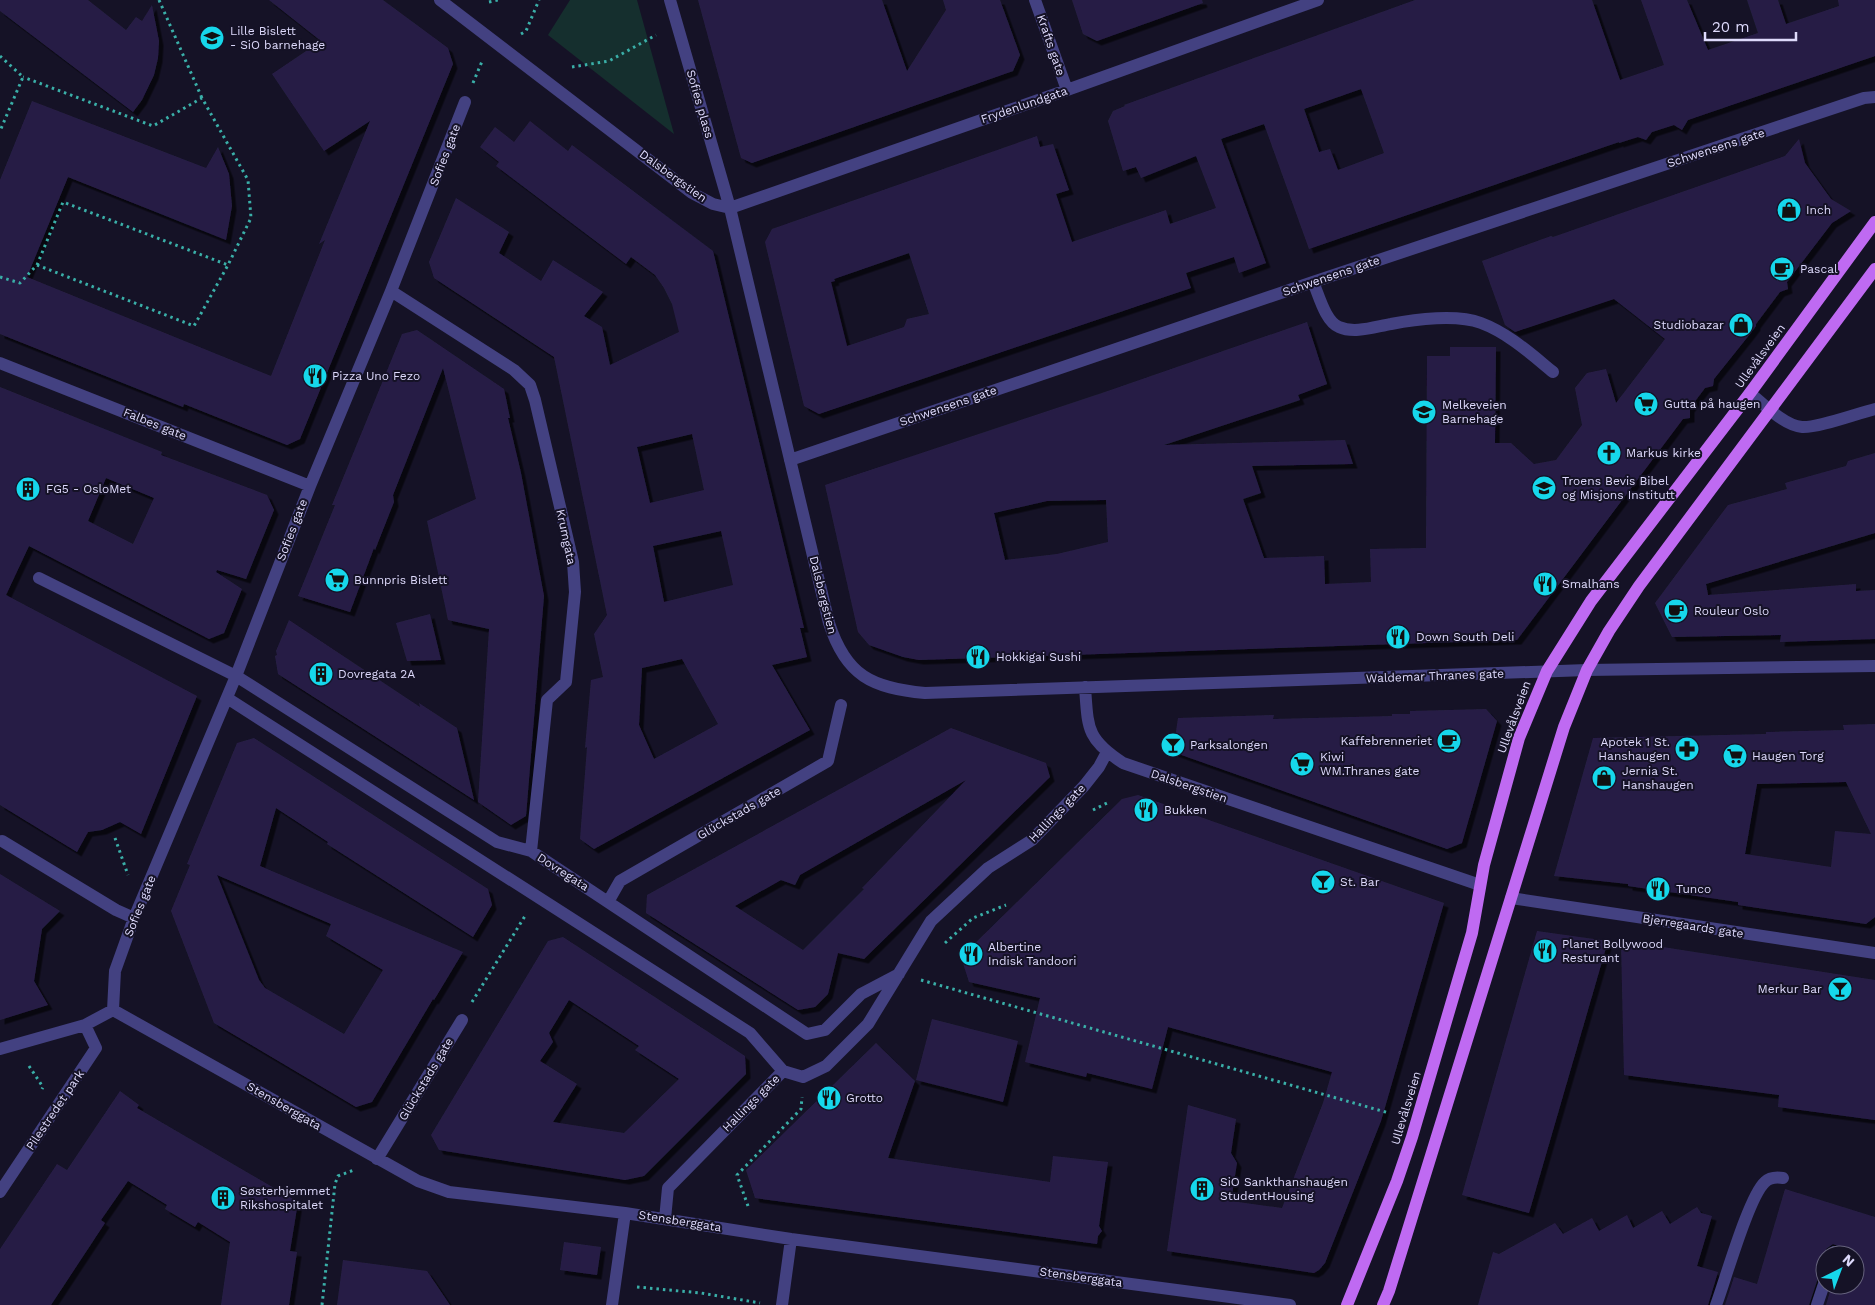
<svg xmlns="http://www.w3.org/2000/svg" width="1875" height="1305" font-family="'Work Sans',sans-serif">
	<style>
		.green { fill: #152f2e }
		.building { fill: #271f45; fill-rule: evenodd; filter: url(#shadow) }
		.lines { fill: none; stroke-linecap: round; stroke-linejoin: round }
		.path { stroke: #3aafa8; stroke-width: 3; stroke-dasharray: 2.5 4; stroke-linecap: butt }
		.minor { stroke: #434181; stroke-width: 12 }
		.major { stroke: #bf6af2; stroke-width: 12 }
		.labels { text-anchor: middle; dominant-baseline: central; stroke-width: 4; stroke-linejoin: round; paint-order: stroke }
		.poi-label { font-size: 12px; fill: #dedafc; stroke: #151226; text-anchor: start }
		.street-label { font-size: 12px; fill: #dedafc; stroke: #151226 }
	</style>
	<defs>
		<filter id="shadow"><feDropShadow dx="4.5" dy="4.5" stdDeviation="0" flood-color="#0009"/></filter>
	</defs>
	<rect width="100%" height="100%" fill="#151226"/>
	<path class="green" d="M570,0H637L674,134L548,35Z"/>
	<path class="building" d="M0,0H88L126,30L136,17L142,21L152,5L159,41L158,58L154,75L142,100L133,112L0,11Z
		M269,0H383L448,48L453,64L300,439L287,445L184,404L183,407L0,334V180L32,101L206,168L218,147L229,174L232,206L226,240L68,177L27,277L271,376L325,240L319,244L370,121L324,151L272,74L321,41Z
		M698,0H882L907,71L946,10L943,0H1000L1020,55L1013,71L752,163L741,158Z
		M1072,0H1202L1203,3L1097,41L1083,34Z
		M1415,0H1592L1620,80L1664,65L1641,0H1687L1708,50L1758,33L1747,0H1778L1786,24L1839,6L1838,0H1875V56L1688,120L1682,130L1674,125L1652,132L1646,140L1638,137L1619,143V142L1309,249L1264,124L1221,139L1266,263L1239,273L1234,257L1186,273L1191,288L819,414L804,406L765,242L772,229L1037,136L1040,147L1053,144L1069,190L1056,194L1072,242L1166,210L1170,224L1216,208L1196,156L1141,178L1136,167L1123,171L1108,121L1113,111L1125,106L1124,105ZM1361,89L1384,153L1338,170L1330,149L1319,152L1304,109ZM909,253L929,314L907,319L904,327L847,346L831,282L835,281L834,279Z
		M530,121L568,151L572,145L713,251L804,628H800L807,657L772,665L810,730L594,849L580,839L587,747L585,748L591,680L603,677L594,634L607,615L554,357L434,278L429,262L456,198L509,232L499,253L541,281L553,260L603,292L584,316L602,327L610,365L679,332L672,304L664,288L655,275L631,257L626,264L496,166L499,162L480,147L495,127L514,142ZM692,434L704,490L650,503L637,447ZM721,531L733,585L664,602L653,546ZM682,659L718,724L654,759L639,725L642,668Z
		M1799,139L1805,163L1831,199L1851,211L1832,223L1787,282L1788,289L1780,292L1756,324V326L1750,334L1714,379L1713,386L1705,388L1690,408V418L1683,419L1517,640L919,660L903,657L869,645L858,632L825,485L1102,393L1307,322L1327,384L1298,395L1300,400L1164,445L1345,440L1353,464L1252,466L1261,493L1243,499L1264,558L1324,556L1325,584L1371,582L1370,549L1426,548L1427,356H1450V347H1496L1495,443H1511L1534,464L1556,460L1582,425L1575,388L1587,373L1606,369L1616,403L1665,339L1614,299L1515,332L1505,325L1482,261L1551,236L1553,237L1785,156ZM1106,500L1108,542L1057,554L1005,560L994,513L1047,501Z
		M417,330L504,389L510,418H508L521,473L544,596L526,816L511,825L478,802L489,629L448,620L427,521L476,499L443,368L393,495L394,502L375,550L374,548L350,612L298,596L335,505H332L402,334Z
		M0,387L162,452L161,455L267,495L274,510L246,579L217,570L216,572L242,589L224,633L209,639L29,546L6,595L197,696L141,834L120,822L102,830L88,832L77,852L0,805ZM106,478L154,498L133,544L88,521Z
		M1875,453V533L1706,584L1708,595L1856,584V591L1875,590V639L1780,642L1781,635L1672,637L1655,603L1728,505L1787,489L1785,483L1846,466L1848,461Z
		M430,614L441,660L407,661L396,623Z
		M289,620L420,707L419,703L457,728L474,800L278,674L275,656L277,655L276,651Z
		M1486,709L1497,721L1462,843L1447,849L1173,752L1178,718L1274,715L1273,719L1392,716V714H1410V711Z
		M1875,724V917L1866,924L1738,905V902L1628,886V884L1554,876L1593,738L1766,734V732L1844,730L1843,725ZM1846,782L1871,834L1835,831L1831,867L1745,854L1757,784Z
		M951,728L1046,763L1050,777L864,959L838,953L828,994L815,1007L798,1010L646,913L647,895ZM966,780L862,888L864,889L803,950L735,906L781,880L795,885L800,875Z
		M254,738L488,889L492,905L473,937L327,844L328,842L276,808L260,866L463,952L434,1000L433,999L372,1102L356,1107L214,1023L171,911L190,865L187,864L237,743ZM217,875L331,924L326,936L383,970L344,1034L265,988L259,980Z
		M1138,795L1444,903L1381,1121L1325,1263L1319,1270L1314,1273L1167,1251L1188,1105L1236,1119L1231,1153L1237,1163L1231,1201L1282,1208L1323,1103L1332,1072L1168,1027L1152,1089L1087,1073L1086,1077L1025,1062L1040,998L969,982L961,957L1122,799Z
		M0,874L60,911L42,929L34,981L48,1005L0,1020Z
		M1537,931L1608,941L1529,1213L1462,1195Z
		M563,937L745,1056L746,1074L644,1176L625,1180L439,1150L431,1135L548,941ZM569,1000L639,1046L635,1050L679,1079L624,1133L553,1122L577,1084L540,1061L553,1042L549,1033Z
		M1624,941L1875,980V1120L1778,1107L1779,1095L1624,1075L1621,943L1624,944Z
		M932,1019L1018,1041L1003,1102L916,1080Z
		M876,1043L915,1081L888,1158L1050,1182L1053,1156L1108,1162L1099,1226L1102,1231L1098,1236L1097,1244L755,1198L746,1170Z
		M120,1091L139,1105L137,1108L298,1202L290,1251L297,1252L289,1305H221L230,1242L198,1222L195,1227L165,1209L167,1205L128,1181L101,1220L105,1223L51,1305H0V1249L57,1164L67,1170Z
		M1785,1189L1875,1217V1305H1826L1832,1285H1855V1255H1842L1840,1247L1833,1244L1826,1249L1825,1273L1820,1275L1818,1278L1809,1305H1725L1734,1277L1757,1284Z
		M1697,1207L1701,1213L1712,1216L1697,1266L1718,1272L1708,1305H1478L1493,1252L1499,1254L1555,1223L1563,1234L1592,1218L1599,1231L1627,1215L1633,1228L1662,1211L1670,1224Z
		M564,1242L601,1247L597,1275L560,1270Z
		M343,1260L427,1271L450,1305H337Z"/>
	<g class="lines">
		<path class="path" d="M159,0L202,98
			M489,2L498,0
			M521,34L526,31L539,0
			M0,56L23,77L0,131
			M572,67L609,61L656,35
			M473,83L483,59
			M37,265L194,326L228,265
			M0,277L20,283L37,265L63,202L228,265L251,218L248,180L202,98L153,126L23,77
			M1093,810L1109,802
			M115,838L128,875
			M945,943L973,918L1006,905
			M921,980L1389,1113
			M472,1002L525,916
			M29,1066L43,1087L42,1089
			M748,1206L737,1175L801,1109L802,1097
			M637,1287L701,1293L760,1303
			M322,1305L335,1184L338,1176L354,1170"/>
		<path class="minor" d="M440,0L692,193L713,204L730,208L1067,90L1318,0
			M670,0L730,208L829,623C846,676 872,688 925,693L1587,670L1875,666
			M1035,0L1067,90
			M1313,282C1319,295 1325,321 1339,327C1354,334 1374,327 1391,324C1416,319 1457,314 1481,323C1508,333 1531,354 1553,372
			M391,291L514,370L530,385L535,400L573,562L575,592L566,682L547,700L531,851
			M0,363L310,486
			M1750,393C1763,404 1785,426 1802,427C1818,428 1858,413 1875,409
			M790,460L1313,282L1864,98L1875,97
			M39,578L236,676L497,842L531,851L807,1034L825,1030L861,994L899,974
			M1085,687C1088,728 1086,739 1123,763L1480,885
			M227,698L750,1033L783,1071
			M2,841L116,910L134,918
			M1511,898L1875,953
			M608,902L620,881L828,761L841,705
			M113,1010L418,1181L449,1192L625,1213L791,1239L1290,1305
			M113,1010L115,971L134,918L236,676L310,486L391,291L465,102
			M0,1049L85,1025L113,1010
			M377,1159L462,1020
			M0,1192L96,1048L85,1025
			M665,1219L668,1188L783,1071L803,1077L826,1066L868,1024L931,921L988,868L1032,840L1084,786L1099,767L1107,752
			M1833,1255L1834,1252
			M612,1305L625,1213
			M782,1305L791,1239
			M1716,1305C1725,1281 1749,1196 1765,1182C1770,1177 1776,1177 1783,1178
			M1817,1305L1825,1281"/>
		<path class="major" d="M1347,1305L1397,1181L1412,1137L1472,933L1484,865L1519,738L1547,671L1591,601L1750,393L1875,222
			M1383,1305L1389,1291L1564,727L1587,670L1609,631L1639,586L1875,269"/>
	</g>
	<defs>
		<symbol id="school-disc" viewBox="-11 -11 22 22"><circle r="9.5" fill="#16d7eb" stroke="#151226"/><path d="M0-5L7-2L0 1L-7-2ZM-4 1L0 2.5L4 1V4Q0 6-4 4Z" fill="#111"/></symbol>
		<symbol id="shop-disc" viewBox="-11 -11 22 22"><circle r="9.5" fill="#16d7eb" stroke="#151226"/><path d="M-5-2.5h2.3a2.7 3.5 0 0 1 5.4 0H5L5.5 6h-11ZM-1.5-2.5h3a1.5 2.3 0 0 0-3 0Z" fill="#111"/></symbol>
		<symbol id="cafe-disc" viewBox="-11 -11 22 22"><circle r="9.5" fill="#16d7eb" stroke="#151226"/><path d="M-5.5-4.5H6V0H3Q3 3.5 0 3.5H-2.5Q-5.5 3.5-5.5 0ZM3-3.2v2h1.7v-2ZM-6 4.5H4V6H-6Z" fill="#111"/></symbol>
		<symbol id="restaurant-disc" viewBox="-11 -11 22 22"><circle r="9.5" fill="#16d7eb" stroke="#151226"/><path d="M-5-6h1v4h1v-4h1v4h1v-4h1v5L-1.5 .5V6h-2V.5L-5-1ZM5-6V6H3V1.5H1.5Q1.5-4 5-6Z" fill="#111"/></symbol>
		<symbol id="supermarket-disc" viewBox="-11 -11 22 22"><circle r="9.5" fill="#16d7eb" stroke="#151226"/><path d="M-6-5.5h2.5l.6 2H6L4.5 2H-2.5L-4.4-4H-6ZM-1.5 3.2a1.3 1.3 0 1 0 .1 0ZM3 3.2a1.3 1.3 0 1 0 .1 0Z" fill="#111"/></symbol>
		<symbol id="church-disc" viewBox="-11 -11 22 22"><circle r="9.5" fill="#16d7eb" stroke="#151226"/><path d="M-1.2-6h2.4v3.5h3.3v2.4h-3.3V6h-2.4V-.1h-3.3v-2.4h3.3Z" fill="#111"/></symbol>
		<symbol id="building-disc" viewBox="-11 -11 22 22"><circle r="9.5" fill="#16d7eb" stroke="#151226"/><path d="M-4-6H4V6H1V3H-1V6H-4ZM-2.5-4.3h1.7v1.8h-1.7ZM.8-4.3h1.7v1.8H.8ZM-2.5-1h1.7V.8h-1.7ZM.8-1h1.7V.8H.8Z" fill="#111"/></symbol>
		<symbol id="bar-disc" viewBox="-11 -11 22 22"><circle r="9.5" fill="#16d7eb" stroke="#151226"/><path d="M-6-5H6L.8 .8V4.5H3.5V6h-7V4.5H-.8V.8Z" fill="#111"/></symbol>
		<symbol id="pharmacy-disc" viewBox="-11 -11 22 22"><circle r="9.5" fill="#16d7eb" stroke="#151226"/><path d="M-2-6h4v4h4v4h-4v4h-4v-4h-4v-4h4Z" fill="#111"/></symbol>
	</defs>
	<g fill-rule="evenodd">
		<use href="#school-disc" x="198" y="24" width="28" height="28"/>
		<use href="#shop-disc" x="1775" y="196" width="28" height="28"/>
		<use href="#cafe-disc" x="1768" y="255" width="28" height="28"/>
		<use href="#shop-disc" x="1727" y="311" width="28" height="28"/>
		<use href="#restaurant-disc" x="301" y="362" width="28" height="28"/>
		<use href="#supermarket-disc" x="1632" y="390" width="28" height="28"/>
		<use href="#school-disc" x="1410" y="398" width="28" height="28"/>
		<use href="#church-disc" x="1595" y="439" width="28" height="28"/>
		<use href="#school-disc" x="1530" y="474" width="28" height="28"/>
		<use href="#building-disc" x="14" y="475" width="28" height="28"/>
		<use href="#supermarket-disc" x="323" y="566" width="28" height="28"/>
		<use href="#restaurant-disc" x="1531" y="570" width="28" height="28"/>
		<use href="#cafe-disc" x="1662" y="597" width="28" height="28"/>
		<use href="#restaurant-disc" x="1384" y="623" width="28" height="28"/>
		<use href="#restaurant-disc" x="964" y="643" width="28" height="28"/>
		<use href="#building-disc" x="307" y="660" width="28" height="28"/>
		<use href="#cafe-disc" x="1435" y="727" width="28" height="28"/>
		<use href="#bar-disc" x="1159" y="731" width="28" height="28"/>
		<use href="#pharmacy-disc" x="1673" y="735" width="28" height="28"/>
		<use href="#supermarket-disc" x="1721" y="742" width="28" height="28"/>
		<use href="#supermarket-disc" x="1288" y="750" width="28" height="28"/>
		<use href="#shop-disc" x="1590" y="764" width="28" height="28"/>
		<use href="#restaurant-disc" x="1132" y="796" width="28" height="28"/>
		<use href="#bar-disc" x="1309" y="868" width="28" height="28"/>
		<use href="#restaurant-disc" x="1644" y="875" width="28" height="28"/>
		<use href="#restaurant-disc" x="1531" y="937" width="28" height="28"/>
		<use href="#restaurant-disc" x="957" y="940" width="28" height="28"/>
		<use href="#bar-disc" x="1826" y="975" width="28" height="28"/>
		<use href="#restaurant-disc" x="815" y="1084" width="28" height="28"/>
		<use href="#building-disc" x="1188" y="1175" width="28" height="28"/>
		<use href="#building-disc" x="209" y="1184" width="28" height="28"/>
	</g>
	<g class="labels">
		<g class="poi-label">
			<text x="230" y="31">Lille Bislett<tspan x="230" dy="14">- SiO barnehage</tspan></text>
			<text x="1806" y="210">Inch</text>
			<text x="1800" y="269">Pascal</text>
			<text x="1724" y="325" text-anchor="end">Studiobazar</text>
			<text x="332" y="376">Pizza Uno Fezo</text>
			<text x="1664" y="404">Gutta på haugen</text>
			<text x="1442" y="405">Melkeveien<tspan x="1442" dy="14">Barnehage</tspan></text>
			<text x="1626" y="453">Markus kirke</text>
			<text x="1562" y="481">Troens Bevis Bibel<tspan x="1562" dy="14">og Misjons Institutt</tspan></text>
			<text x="46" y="489">FG5 - OsloMet</text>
			<text x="354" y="580">Bunnpris Bislett</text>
			<text x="1562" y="584">Smalhans</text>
			<text x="1694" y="611">Rouleur Oslo</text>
			<text x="1416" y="637">Down South Deli</text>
			<text x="996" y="657">Hokkigai Sushi</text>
			<text x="338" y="674">Dovregata 2A</text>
			<text x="1432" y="741" text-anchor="end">Kaffebrenneriet</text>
			<text x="1670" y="742" text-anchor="end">Apotek 1 St.<tspan x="1670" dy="14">Hanshaugen</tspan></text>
			<text x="1190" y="745">Parksalongen</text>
			<text x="1752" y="756">Haugen Torg</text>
			<text x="1320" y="757">Kiwi<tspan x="1320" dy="14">WM.Thranes gate</tspan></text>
			<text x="1622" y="771">Jernia St.<tspan x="1622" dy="14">Hanshaugen</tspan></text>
			<text x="1164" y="810">Bukken</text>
			<text x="1340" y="882">St. Bar</text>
			<text x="1676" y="889">Tunco</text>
			<text x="1562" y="944">Planet Bollywood<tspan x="1562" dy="14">Resturant</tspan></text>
			<text x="988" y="947">Albertine<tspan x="988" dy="14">Indisk Tandoori</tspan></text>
			<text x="1822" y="989" text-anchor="end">Merkur Bar</text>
			<text x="846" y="1098">Grotto</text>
			<text x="1220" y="1182">SiO Sankthanshaugen<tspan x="1220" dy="14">StudentHousing</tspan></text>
			<text x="240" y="1191">Søsterhjemmet<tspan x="240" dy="14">Rikshospitalet</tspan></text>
		</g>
		<g class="street-label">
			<text transform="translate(1051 45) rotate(71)">Krafts gate</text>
			<text transform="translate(700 104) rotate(74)">Sofies plass</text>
			<text transform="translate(1024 105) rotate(-19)">Frydenlundgata</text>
			<text transform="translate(1716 148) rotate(-18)">Schwensens gate</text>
			<text transform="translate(445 155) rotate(-69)">Sofies gate</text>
			<text transform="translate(673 176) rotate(36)">Dalsbergstien</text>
			<text transform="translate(1331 276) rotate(-19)">Schwensens gate</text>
			<text transform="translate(1760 356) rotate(-54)">Ullevålsveien</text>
			<text transform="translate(948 406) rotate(-19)">Schwensens gate</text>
			<text transform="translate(155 424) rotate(22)">Falbes gate</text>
			<text transform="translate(292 530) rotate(-69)">Sofies gate</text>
			<text transform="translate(566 537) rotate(78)">Krumgata</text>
			<text transform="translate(823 595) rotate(76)">Dalsbergstien</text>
			<text transform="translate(1435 676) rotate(-2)">Waldemar Thranes gate</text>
			<text transform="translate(1514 717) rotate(-70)">Ullevålsveien</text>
			<text transform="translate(1189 786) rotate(19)">Dalsbergstien</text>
			<text transform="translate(739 813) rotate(-30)">Glückstads gate</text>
			<text transform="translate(1057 813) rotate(-46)">Hallings gate</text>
			<text transform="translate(563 872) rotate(33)">Dovregata</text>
			<text transform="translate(140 906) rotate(-68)">Sofies gate</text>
			<text transform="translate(1693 926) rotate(9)">Bjerregaards gate</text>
			<text transform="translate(426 1079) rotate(-59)">Glückstads gate</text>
			<text transform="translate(751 1103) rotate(-45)">Hallings gate</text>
			<text transform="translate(284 1106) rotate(30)">Stensberggata</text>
			<text transform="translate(1406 1108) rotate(-73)">Ullevålsveien</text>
			<text transform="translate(55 1110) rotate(-56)">Pilestredet park</text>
			<text transform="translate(680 1221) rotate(9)">Stensberggata</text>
			<text transform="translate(1081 1277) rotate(8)">Stensberggata</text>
		</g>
	</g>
	<g transform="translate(1840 1270) rotate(42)"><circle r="24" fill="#151226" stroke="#65627c"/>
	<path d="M0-4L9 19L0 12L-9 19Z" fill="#16d7eb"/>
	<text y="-8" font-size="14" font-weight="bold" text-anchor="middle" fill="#dedafc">N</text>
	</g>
	<path d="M1705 32v8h91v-8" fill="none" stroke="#dedafc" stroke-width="2.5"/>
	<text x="1712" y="32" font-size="15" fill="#dedafc" stroke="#151226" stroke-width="4" paint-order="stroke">20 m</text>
</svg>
